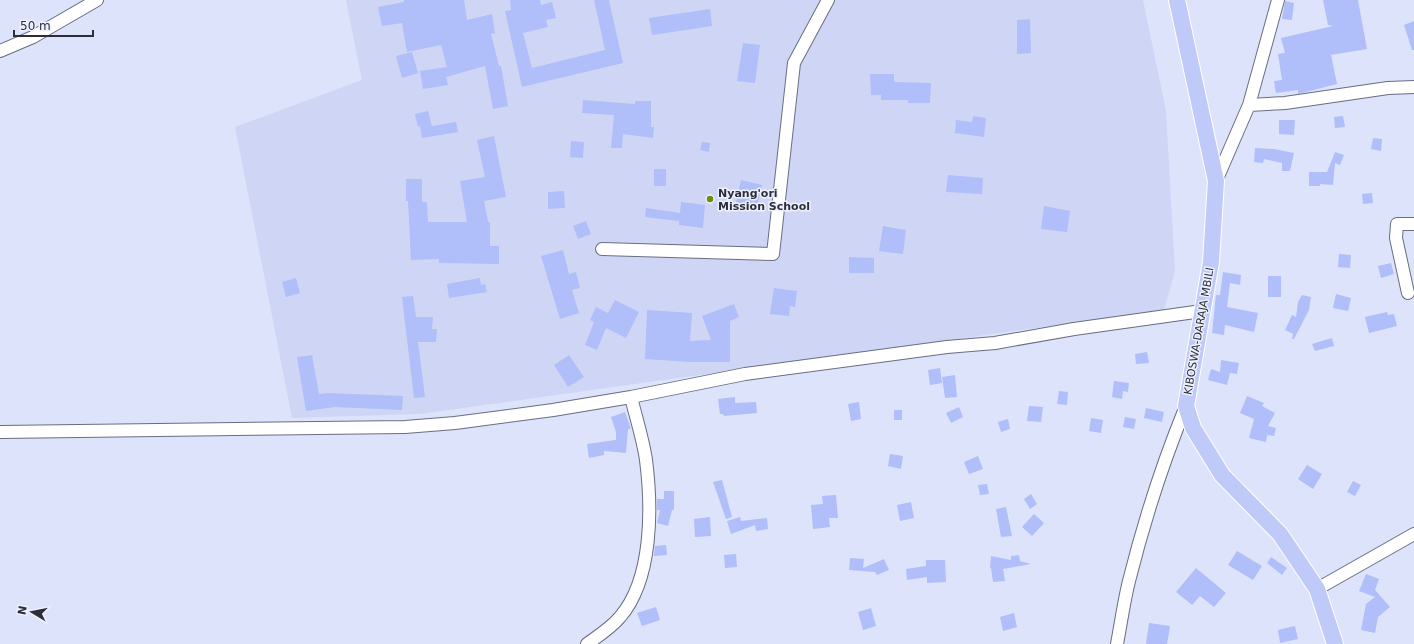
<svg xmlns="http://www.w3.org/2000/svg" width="1414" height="644" font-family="'DejaVu Sans',sans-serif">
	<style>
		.built { fill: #cfd6f5 }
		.building { fill: #b0bef9 }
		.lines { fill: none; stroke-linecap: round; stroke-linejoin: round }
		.minor-casing { stroke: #686d82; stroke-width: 14 }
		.major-casing { stroke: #fff; stroke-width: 18 }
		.minor { stroke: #fff; stroke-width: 12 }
		.major { stroke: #c0caf8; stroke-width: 16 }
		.poi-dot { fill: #6d8c0c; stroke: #edf1ff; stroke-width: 1.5 }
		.labels { text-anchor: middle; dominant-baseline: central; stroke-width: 3; stroke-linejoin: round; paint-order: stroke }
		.poi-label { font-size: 11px; font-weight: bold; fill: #2c2e37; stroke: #edf1ff; text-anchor: start }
		.street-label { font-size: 11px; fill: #2c2e37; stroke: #edf1ff }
	</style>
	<rect width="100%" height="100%" fill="#dde3fb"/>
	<path class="built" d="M346,0H1143L1166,111L1175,271L1164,310L420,414L292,418L235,127L362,80Z"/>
	<path class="building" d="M404,0H464L467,20L492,14L495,33L491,34L499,66H501L508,106L493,109L485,66L446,77L448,85L423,89L420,71L447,67L441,45L407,52L402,23L382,26L378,7L404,2Z
		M510,0H540L541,5L552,2L556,18L546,20L548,27L523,33L532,68L605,50L594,0H609L623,63L522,87L505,11L511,10Z
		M1323,0H1358L1367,49L1331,55L1337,84L1298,94V90L1276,93L1274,81L1282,80L1278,54L1285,53L1281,38L1333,26L1328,25Z
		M1285,1L1294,3L1292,20L1282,19Z
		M710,9L712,26L652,35L649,18Z
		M1030,19L1031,53L1017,54V20Z
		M1414,21V50H1412L1404,25Z
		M743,43L760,45L755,83L737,81Z
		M412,52L418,73L402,78L396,56Z
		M870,74H894V82L931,83L930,103H908V100H881V95H871Z
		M583,100L635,104V101H651V127H654L653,138L623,134L622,148H611L614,115L582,113Z
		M428,111L432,126L456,122L458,132L422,138L420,126L418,127L415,114Z
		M973,116L986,118L984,137L955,133L956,120L972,122Z
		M1343,116L1345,127L1335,128L1334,117Z
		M1279,120H1295L1294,135L1279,134Z
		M494,136L506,197L484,201L488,222H490V246H499V264L439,263V259L411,260L408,201H406V179H422V202H427L428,222H467L460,181L485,177L477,140Z
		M1373,138L1382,139L1381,151L1371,149Z
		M571,141L584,142L583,158L570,157Z
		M702,142L710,143L709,152L700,150Z
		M1255,148L1274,149L1294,153L1290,171H1282V163L1264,159L1263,163L1254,162Z
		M1335,152L1344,155L1340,165L1335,163L1333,185L1320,184V186H1309V172H1327Z
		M654,169H666V186H654Z
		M948,175L983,178L982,194L946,192Z
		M741,180L762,185L757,207L736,203Z
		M564,191L565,208L548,209V192Z
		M1372,193L1373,203L1363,204L1362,194Z
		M681,202L705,205L703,228L679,225V221L645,217L646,208L680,213Z
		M1044,206L1070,211L1067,232L1041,229Z
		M586,221L591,234L578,239L573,226Z
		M883,226L906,230L903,254L879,251Z
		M563,250L569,274L576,272L580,288L572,290L579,313L560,319L541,256Z
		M1339,254L1351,255L1350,268L1338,267Z
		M849,257L874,258V273H849Z
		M1391,263L1394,274L1381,278L1378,266Z
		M1223,272L1241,275L1240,285L1230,283L1227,307L1258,313L1254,332L1225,325L1224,335L1212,333L1216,295H1220Z
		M1268,276H1281V297H1268Z
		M296,278L300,293L286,297L282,282Z
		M480,278L481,285L485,284L487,292L449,298L447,284Z
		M774,288L797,291L795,307L790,306L789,316L770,314Z
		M1336,294L1351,298L1348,311L1333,308Z
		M1302,295L1311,297L1309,310L1294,339H1292L1293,334L1285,330L1292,315L1296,317L1298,302Z
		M413,296L416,317H433L432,329H437L436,342H418L425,397L414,398L402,297Z
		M615,300L639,312L626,338L606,328L597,350L585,345L594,322L590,320L596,307L608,313Z
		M734,304L739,317L730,321V362H690L645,359L647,310L692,313L690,341L711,340L702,316Z
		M1387,312L1388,315L1394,314L1397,326L1369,333L1365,317Z
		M1332,338L1334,346L1315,351L1312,344Z
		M1147,352L1149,363L1136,364L1135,354Z
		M312,355L319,394L328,393L403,396L402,410L335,407L306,411L297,357Z
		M569,355L584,377L568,387L554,365Z
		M1221,360L1239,363L1237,374L1230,373L1227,385L1208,380L1211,369L1220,372Z
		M940,368L942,383L930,385L928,370Z
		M955,375L957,397L945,398L942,377Z
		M1114,381L1129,383L1128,392L1123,391L1122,399L1112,397Z
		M1059,391L1068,392L1067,405L1057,404Z
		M1247,396L1264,403L1262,406L1275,413L1268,426L1276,428L1274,436L1267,435L1266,442L1249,438L1254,419L1240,413Z
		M735,397V403L756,402L757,413L724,416L723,414H720L718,399Z
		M859,402L861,419L851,421L848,404Z
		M1029,406L1043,407L1041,422L1027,421Z
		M959,407L963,417L951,423L946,413Z
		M1146,408L1164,412L1162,422L1144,418Z
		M894,410H902V420H894Z
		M625,412L631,429H628L626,453L604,451V455L589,458L587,444L616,440V432L611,417Z
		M1125,417L1136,419L1134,429L1123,427Z
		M1091,418L1103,420L1101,433L1089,431Z
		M1008,419L1010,429L1001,432L998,422Z
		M890,454L903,456L901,469L888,466Z
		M978,456L983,469L969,474L964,462Z
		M1307,465L1322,474L1313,489L1298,479Z
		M722,480L732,517L726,519L713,482Z
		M1353,481L1361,485L1355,496L1347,492Z
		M987,484L989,494L980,495L978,485Z
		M664,491H674V510H672L668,526L657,523L660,510H657V499H664Z
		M1031,494L1037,504L1030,509L1024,499Z
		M836,495L838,518H829L830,527L813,529L811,505L823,504L822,496Z
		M911,502L914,518L900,521L897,505Z
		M1006,507L1012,536L1001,537L996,509Z
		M1034,514L1044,523L1032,536L1022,527Z
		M710,517L711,536L695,537L694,519Z
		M740,517L741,521L767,518L768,529L756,531L755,525L731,534L727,521Z
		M666,545L667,555L654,556L655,546Z
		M1237,551L1262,566L1253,580L1228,565Z
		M736,554L737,567L725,568L724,555Z
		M1019,555L1020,561L1031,564L1003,569L1005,581L993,582L991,568H990L991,556L1011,560V556Z
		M1271,557L1287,568L1282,575L1267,563Z
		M850,558L864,559L863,568L884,559L889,570L877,575L875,572L849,570Z
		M926,560H945L946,582L927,583V577L907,580L906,569L926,566Z
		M1196,568L1226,593L1214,607L1200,596L1192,605L1176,592Z
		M1366,574L1379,579L1375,590L1390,607L1378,617L1375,633L1361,630L1366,604L1375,597L1359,591Z
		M656,607L660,620L642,626L637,613Z
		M871,608L876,626L863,630L858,612Z
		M1014,613L1017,627L1003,631L1000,617Z
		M1149,623L1170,626L1167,644H1146Z
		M1295,626L1298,639L1280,643L1278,630Z"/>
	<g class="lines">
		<defs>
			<path id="minor" d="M0,51L33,37L97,0
				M1249,105L1285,103L1388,88L1414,87
				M1216,181L1249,105L1278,0
				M602,249L773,254L794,63L828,0
				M1408,293L1396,238L1397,224H1414
				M0,432L405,427L455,423L553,410L631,397L745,374L947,347L995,343L1074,329L1202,311
				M1317,589L1414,534
				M587,644C598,636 611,628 620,617C653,579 652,507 646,460C643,439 636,418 631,397
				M1117,644C1121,623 1124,601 1129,581C1144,521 1163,462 1186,406"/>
			<path id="major" d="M1177,0L1216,181L1211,262L1186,406L1193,428L1222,475L1280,534L1317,589L1335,644"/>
		</defs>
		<use href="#minor" class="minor-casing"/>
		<use href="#major" class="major-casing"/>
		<use href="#minor" class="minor"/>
		<use href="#major" class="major"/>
	</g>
	<circle class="poi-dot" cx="710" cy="199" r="4"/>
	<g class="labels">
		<g class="poi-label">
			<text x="718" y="193">Nyang'ori<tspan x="718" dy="13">Mission School</tspan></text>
		</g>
		<g class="street-label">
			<text transform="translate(1199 331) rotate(-80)">KIBOSWA-DARAJA MBILI</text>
		</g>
	</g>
	<g transform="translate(32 612) rotate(280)" stroke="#edf1ff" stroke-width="3" paint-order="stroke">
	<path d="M0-3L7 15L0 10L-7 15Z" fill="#2c2e37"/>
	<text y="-6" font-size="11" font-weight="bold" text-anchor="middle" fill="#2c2e37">N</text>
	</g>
	<path d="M14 30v6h79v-6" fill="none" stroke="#2c2e37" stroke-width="2"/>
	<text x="20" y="30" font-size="12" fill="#2c2e37" stroke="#edf1ff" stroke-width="3" paint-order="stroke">50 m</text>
</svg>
